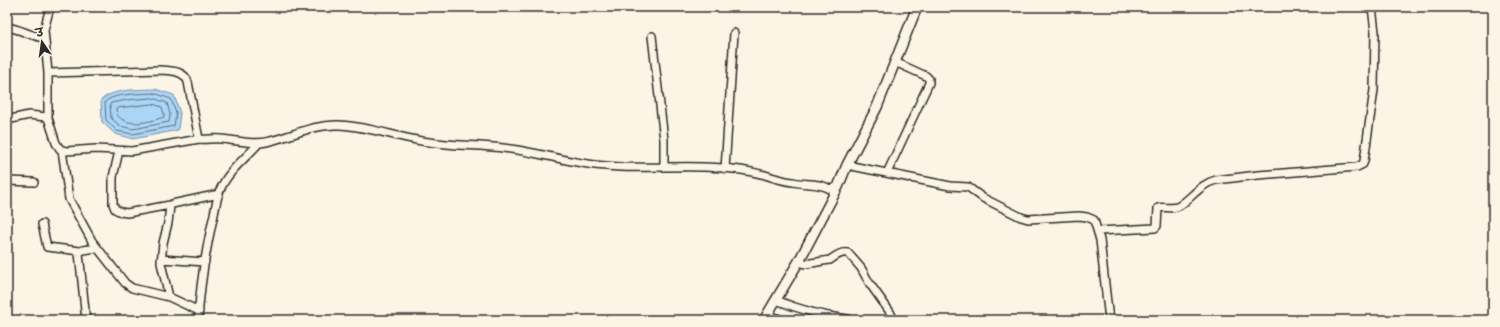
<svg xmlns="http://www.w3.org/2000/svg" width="1500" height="327" font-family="Delius,'Playpen Sans Deva',sans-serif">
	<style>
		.water { fill: #abd5f6; stroke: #7891a5 }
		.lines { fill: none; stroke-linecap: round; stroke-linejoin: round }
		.shore { stroke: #5e6f7c; stroke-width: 1 }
		.minor-casing { stroke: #2b2b2b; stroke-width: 10 }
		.tertiary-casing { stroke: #2b2b2b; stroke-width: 12 }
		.minor { stroke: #fcf5e5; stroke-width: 7 }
		.tertiary { stroke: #fcf5e5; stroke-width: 9 }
	</style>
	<rect width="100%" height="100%" fill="#fcf5e5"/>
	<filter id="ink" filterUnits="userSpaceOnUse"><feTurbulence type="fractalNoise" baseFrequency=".025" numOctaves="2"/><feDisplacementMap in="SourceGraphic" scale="8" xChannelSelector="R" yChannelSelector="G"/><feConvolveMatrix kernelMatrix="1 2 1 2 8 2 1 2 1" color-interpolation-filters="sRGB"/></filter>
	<g filter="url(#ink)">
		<path class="water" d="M155,89L174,95L180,113L178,130L133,139L115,134L102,122L101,100C115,88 137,90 155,89Z"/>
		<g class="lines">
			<path class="shore" d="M154,93L171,99L176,113L174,126L133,134L117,131L106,120L105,102C113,93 142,94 154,93Z
				M153,98L167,103L170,114L169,122L133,129L120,126L111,118L110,105L111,103L127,100Z
				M153,104L162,107L164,114V117C149,122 128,128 117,115L116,109L118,108Z"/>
			<defs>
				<path id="minor" d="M7,27C20,29 31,36 44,38
					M652,36L664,140V166
					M48,73L160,70C170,71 184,70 188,82L199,139
					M48,118V73L44,30L50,7
					M7,120L29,115L46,117L48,118L56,143L60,149L66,151L96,149L132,151L199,139C206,140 214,138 221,139C236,140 252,145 266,142C290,137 313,124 338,125C369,126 398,138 429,142C454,146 478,145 503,148C532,151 560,160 588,164C647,173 707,159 765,175C774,178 783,181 793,182C805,185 819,182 830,189L838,187
					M62,150L69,199L92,241L125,283L132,288L169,297L199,311
					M119,151L113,177V204L115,209L121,212L127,213L170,205
					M847,165L950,186L968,187L983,198L1021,217L1028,219L1079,216L1087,217L1094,220L1100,240L1109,320
					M725,169L734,33
					M887,173L929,83V79L926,76L895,62
					M7,181L34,182
					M42,224L47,247L80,251
					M1098,231L1155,228L1157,226L1158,208C1165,206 1172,210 1179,206C1192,198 1200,184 1216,180L1258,175L1357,167L1363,164L1364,161L1374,90L1375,32L1372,7
					M161,259L205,262
					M799,261C801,262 802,263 805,264C806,264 829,260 830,260C836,256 840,252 848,253L861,268L870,284L890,312L894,320
					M169,297L161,263L163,243L168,223L170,206L172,204L219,194
					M776,300C800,310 822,316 848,319
					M768,315L783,320
					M86,320L79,253L83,250L97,248
					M198,320C200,287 205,255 212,223C215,212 216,200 220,190C228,171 246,158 259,143"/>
				<path id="tertiary" d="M764,320L799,261L838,187L847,165L877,107L917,7"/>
			</defs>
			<use href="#minor" class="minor-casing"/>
			<use href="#tertiary" class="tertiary-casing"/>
			<use href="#minor" class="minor"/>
			<use href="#tertiary" class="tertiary"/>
		</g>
	</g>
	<rect width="1500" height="327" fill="none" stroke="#fcf5e5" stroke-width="24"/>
	<rect x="12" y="12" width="1476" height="303" fill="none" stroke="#2b2b2b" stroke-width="1.5" filter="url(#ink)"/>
	<g transform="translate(42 42) rotate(347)" stroke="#fcf5e5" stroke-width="3" paint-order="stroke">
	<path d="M0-3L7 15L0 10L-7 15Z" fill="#2b2b2b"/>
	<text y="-6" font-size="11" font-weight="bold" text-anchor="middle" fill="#2b2b2b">उ</text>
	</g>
</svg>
